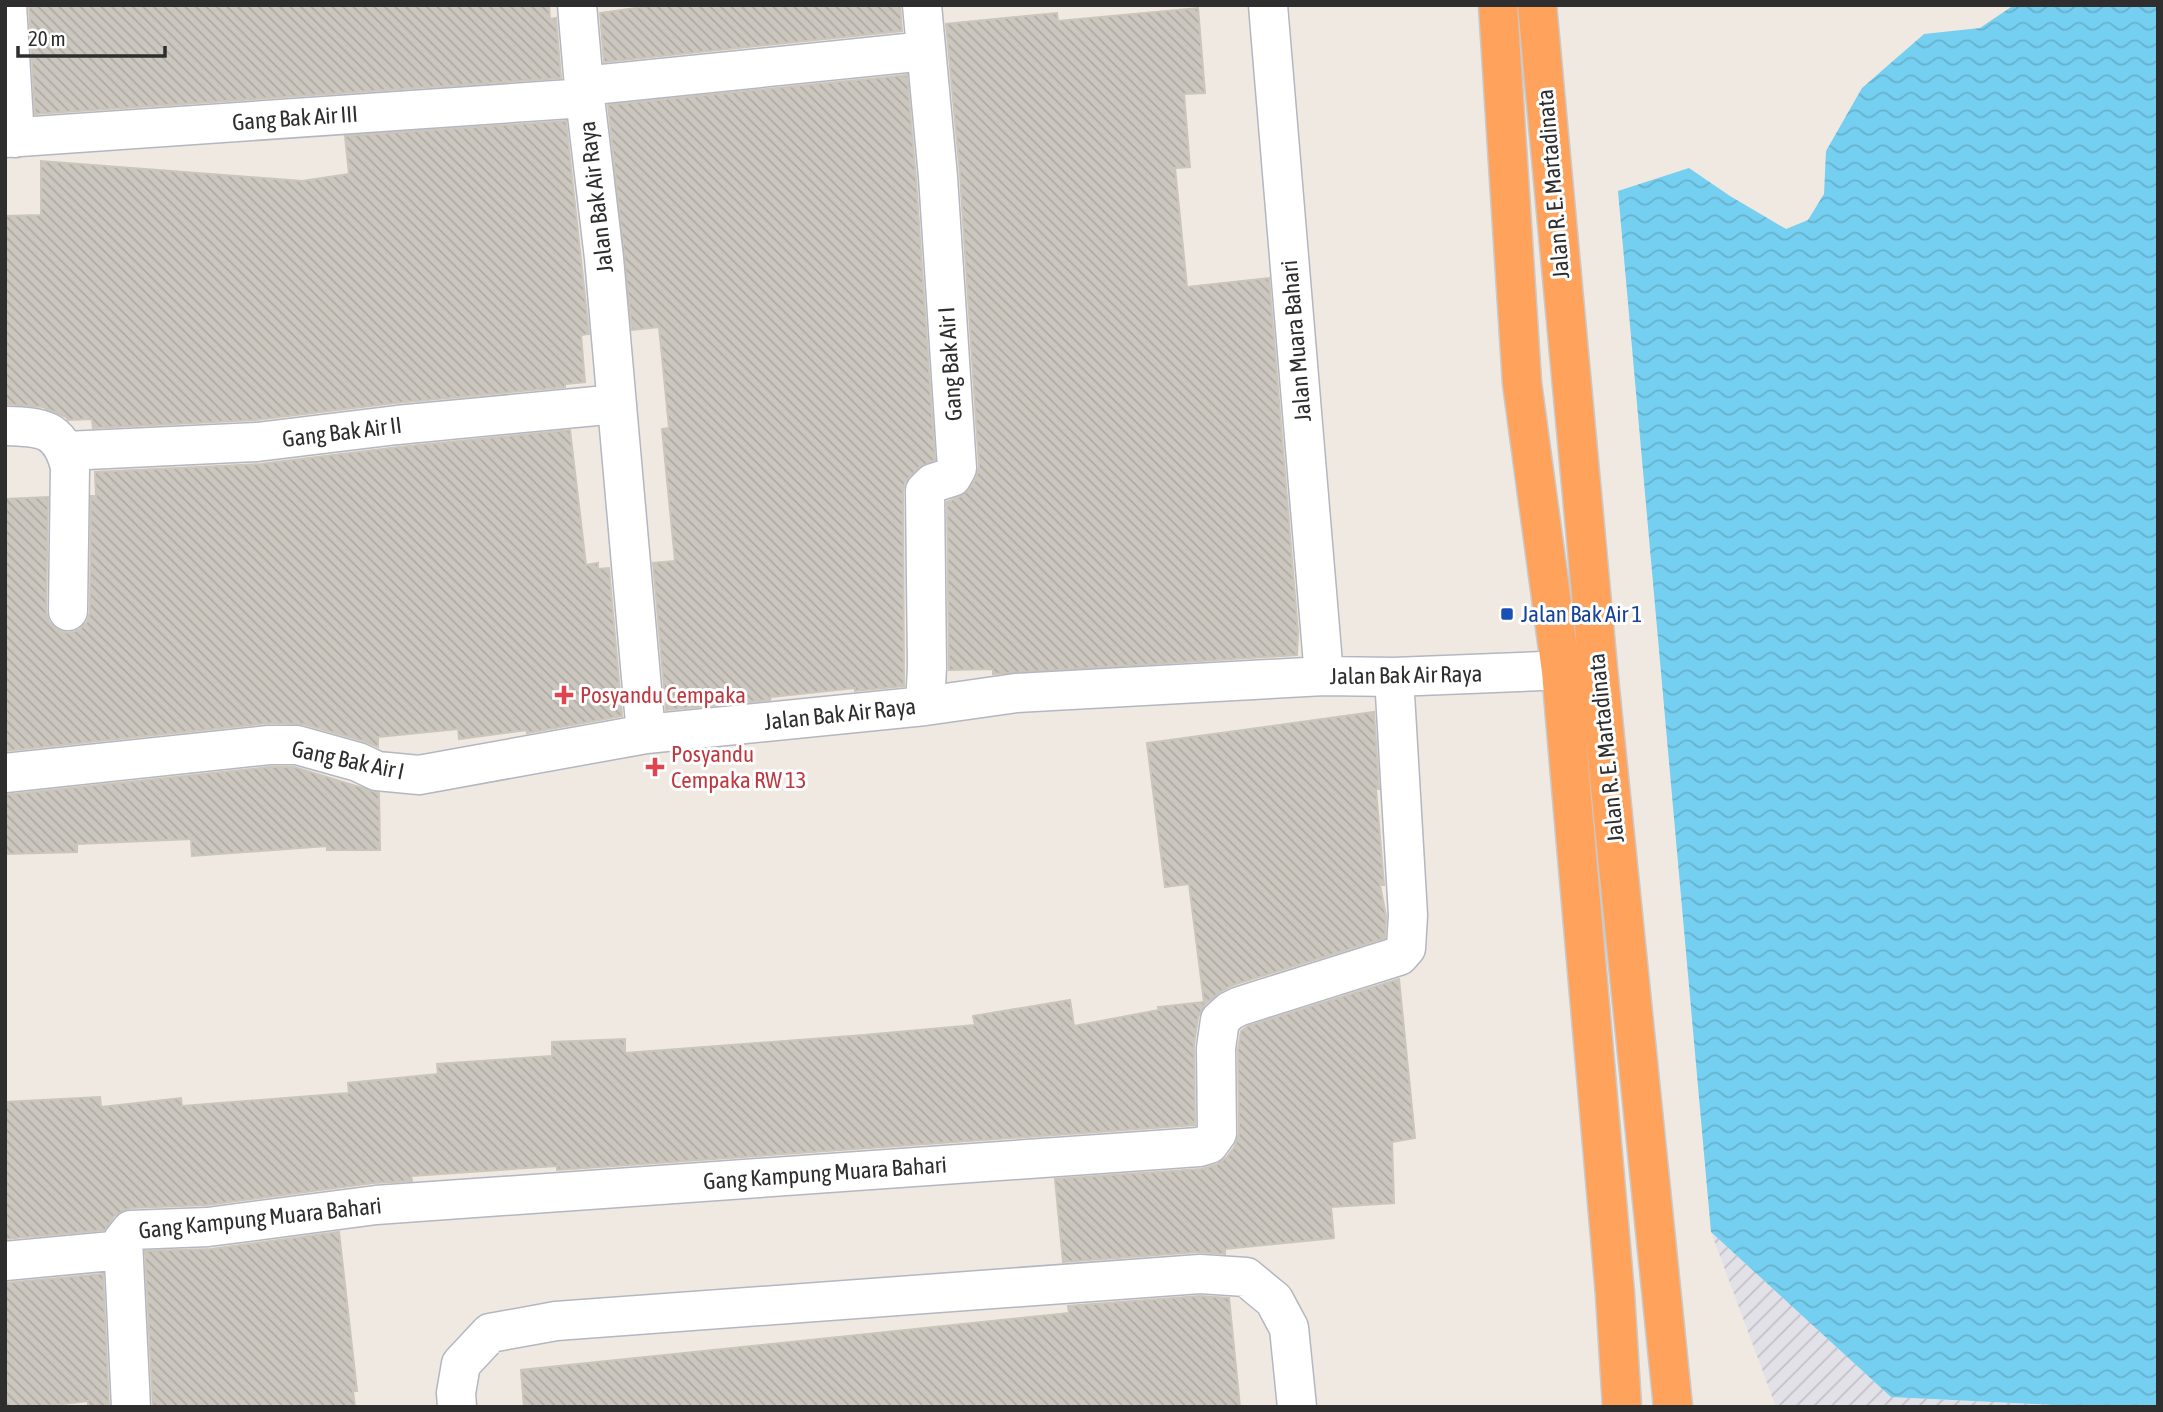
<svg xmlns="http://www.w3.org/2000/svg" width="2163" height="1412" font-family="'Asap Condensed',sans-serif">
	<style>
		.industrial { fill: url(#industrial-furrows) }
		.water { fill: url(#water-waves) }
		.building { fill: url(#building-back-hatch); stroke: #cbc5ba; stroke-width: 2 }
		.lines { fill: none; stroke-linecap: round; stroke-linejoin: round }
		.minor-casing { stroke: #b4b7c1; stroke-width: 41 }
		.highway-casing { stroke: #c9c9c9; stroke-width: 41 }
		.minor { stroke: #fff; stroke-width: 38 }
		.highway { stroke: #ffa35c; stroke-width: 38 }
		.transit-dot { fill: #1a4fb4; stroke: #fff; stroke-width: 2.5 }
		.health-dot { fill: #e0444e; stroke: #fff; stroke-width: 2.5 }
		.labels { text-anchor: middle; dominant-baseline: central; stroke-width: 6; stroke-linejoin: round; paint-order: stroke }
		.street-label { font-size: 23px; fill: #2e2e2e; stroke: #fff }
		.transit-label { font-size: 23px; fill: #164399; stroke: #fff; text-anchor: start }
		.health-label { font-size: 23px; fill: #be3a42; stroke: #fff; text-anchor: start }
	</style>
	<defs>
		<pattern id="industrial-furrows" width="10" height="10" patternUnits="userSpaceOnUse" patternTransform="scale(1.75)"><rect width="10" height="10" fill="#e3e1e8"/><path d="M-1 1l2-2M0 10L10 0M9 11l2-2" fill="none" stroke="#c3c1c7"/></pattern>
		<pattern id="water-waves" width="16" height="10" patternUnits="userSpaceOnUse" patternTransform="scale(1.75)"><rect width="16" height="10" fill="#75cff0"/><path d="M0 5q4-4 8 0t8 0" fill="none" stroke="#66b2ce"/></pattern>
		<pattern id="building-back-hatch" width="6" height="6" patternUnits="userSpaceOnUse" patternTransform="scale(1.75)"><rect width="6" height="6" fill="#cbc7bf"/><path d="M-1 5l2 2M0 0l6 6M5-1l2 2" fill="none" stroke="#afaba4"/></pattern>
	</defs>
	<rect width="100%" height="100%" fill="#efe9e1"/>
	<path class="industrial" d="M1711,1232L1891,1397L2056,1405L2058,1407H1776Z"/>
	<path class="water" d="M2014,5H2158V1407H2058L2056,1405L1891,1397L1711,1232L1618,191L1689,168L1730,196L1786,229L1808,220L1824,194L1826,151L1862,88L1924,34L1980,28Z"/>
	<path class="building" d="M29,5H549L550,19L556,18L561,78L35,114Z
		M656,5H900L902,31L604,62L600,13Z
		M1198,8L1205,93L1184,94L1190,167L1175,168L1187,287L1269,278L1298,633L1297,655L993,674V669L949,670L947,502L959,497L970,488L976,478L979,467L960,175L946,24L1057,13L1058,21Z
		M907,75L916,179L935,460L918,468L905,482L903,491L904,686L855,691V688L771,697L770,700L666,710L653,563L675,561L662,429L669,428L659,327L632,330L608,105Z
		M566,121L589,334L581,335L585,382L565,384V387L395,403L255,420L93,428L92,419L68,420L66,417L43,407L5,404V216L41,215V161L302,181L349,174L345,136Z
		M570,430L586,565L598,563V569L609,568L622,716L527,733V730L459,739L458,729L378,737V747L364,741L303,724L269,723L5,751V499L48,497L46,611L49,622L56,629L68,633L79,630L87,622L90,612L91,496H96L95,472L260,464L399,447Z
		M1374,712L1379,789H1376L1384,885H1380L1386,916L1385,938L1233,985L1220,992L1205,1004L1198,1017L1194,1045L1195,1125L557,1170V1166L411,1176L412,1181L373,1183L206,1205L130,1208L114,1216L105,1230L5,1239V1102L100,1097L101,1107L181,1098L182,1106L349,1093L348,1083L438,1074L437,1064L552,1056V1042L625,1039V1053L864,1035L975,1025L973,1016L1070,1000L1074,1026L1159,1010L1158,1007L1204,1002L1189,884L1165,887L1147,743Z
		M270,767H294L379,793L380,850H327V846L192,856L191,839L77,844V852L5,854V795Z
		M1399,979L1415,1138L1392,1142L1394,1203L1331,1207L1334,1238L1225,1249V1254L1198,1252L1063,1262L1055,1179L1201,1169L1216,1165L1227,1157L1235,1146L1239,1134L1238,1049L1241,1031L1248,1026Z
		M339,1232L357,1391H353L355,1407H153L145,1251L211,1249Z
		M103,1274L109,1407H88V1401L38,1407H5V1283Z
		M1200,1296L1229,1298L1240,1407H524L521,1370L1069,1313L1068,1306Z"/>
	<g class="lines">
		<defs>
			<path id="minor" d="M7,5L15,138
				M577,5L585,98L604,258L646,734
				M922,5L938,177L957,468L952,477L933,483L925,491L927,667L925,706
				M1268,5L1324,676
				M583,86L926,51
				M5,138L585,98
				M5,426C41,427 60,427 70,467L68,611
				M66,451L257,442L397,425L617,404
				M5,773L269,745H297L358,762L377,771L419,775L646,734L925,706L1016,693L1324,676L1394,677L1593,669
				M5,1261L123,1250
				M131,1407L123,1240L131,1230L208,1227L376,1205L1199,1147L1209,1144L1217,1133L1216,1048L1220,1020L1230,1011L1240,1006L1399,956L1406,948L1408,915L1394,677
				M457,1407L456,1393L461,1364L490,1333L556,1321L1200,1274L1246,1277L1274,1300L1289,1328L1297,1407"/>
			<path id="highway" d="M1498,5L1522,383L1561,671L1615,1294L1622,1407
				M1537,5L1598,669L1673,1407"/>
		</defs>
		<use href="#minor" class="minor-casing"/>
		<use href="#highway" class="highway-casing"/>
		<use href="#minor" class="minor"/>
		<use href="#highway" class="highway"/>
	</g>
	<rect class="transit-dot" x="1500" y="607" width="14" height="14" rx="3.5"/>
	<g class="health-dot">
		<path d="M560.5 684.5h7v7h7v7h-7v7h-7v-7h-7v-7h7z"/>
		<path d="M651.5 756.5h7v7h7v7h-7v7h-7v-7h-7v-7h7z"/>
	</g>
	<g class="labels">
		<g class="street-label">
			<text transform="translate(295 118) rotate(-4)">Gang Bak Air III</text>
			<text transform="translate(1553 184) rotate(-95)">Jalan R. E. Martadinata</text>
			<text transform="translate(596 197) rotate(-97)">Jalan Bak Air Raya</text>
			<text transform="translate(1296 341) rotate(-95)">Jalan Muara Bahari</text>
			<text transform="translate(950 364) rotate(-94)">Gang Bak Air I</text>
			<text transform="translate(342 432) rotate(-7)">Gang Bak Air II</text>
			<text transform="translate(1406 675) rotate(-1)">Jalan Bak Air Raya</text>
			<text transform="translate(840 714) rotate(-6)">Jalan Bak Air Raya</text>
			<text transform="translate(1606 748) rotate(-96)">Jalan R. E. Martadinata</text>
			<text transform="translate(348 760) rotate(12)">Gang Bak Air I</text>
			<text transform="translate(825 1173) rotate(-4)">Gang Kampung Muara Bahari</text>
			<text transform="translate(260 1218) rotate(-6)">Gang Kampung Muara Bahari</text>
		</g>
		<g class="transit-label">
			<text x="1521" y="614">Jalan Bak Air 1</text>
		</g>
		<g class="health-label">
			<text x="580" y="695">Posyandu Cempaka</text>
			<text x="671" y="754">Posyandu<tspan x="671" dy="26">Cempaka RW 13</tspan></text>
		</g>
	</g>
	<rect width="2163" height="1412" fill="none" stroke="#2e2e2e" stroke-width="14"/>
	<path d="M18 46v10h147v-10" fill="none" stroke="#2e2e2e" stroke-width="3.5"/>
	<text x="28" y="46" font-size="21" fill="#2e2e2e" stroke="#ffffff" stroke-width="5" paint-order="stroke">20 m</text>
</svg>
